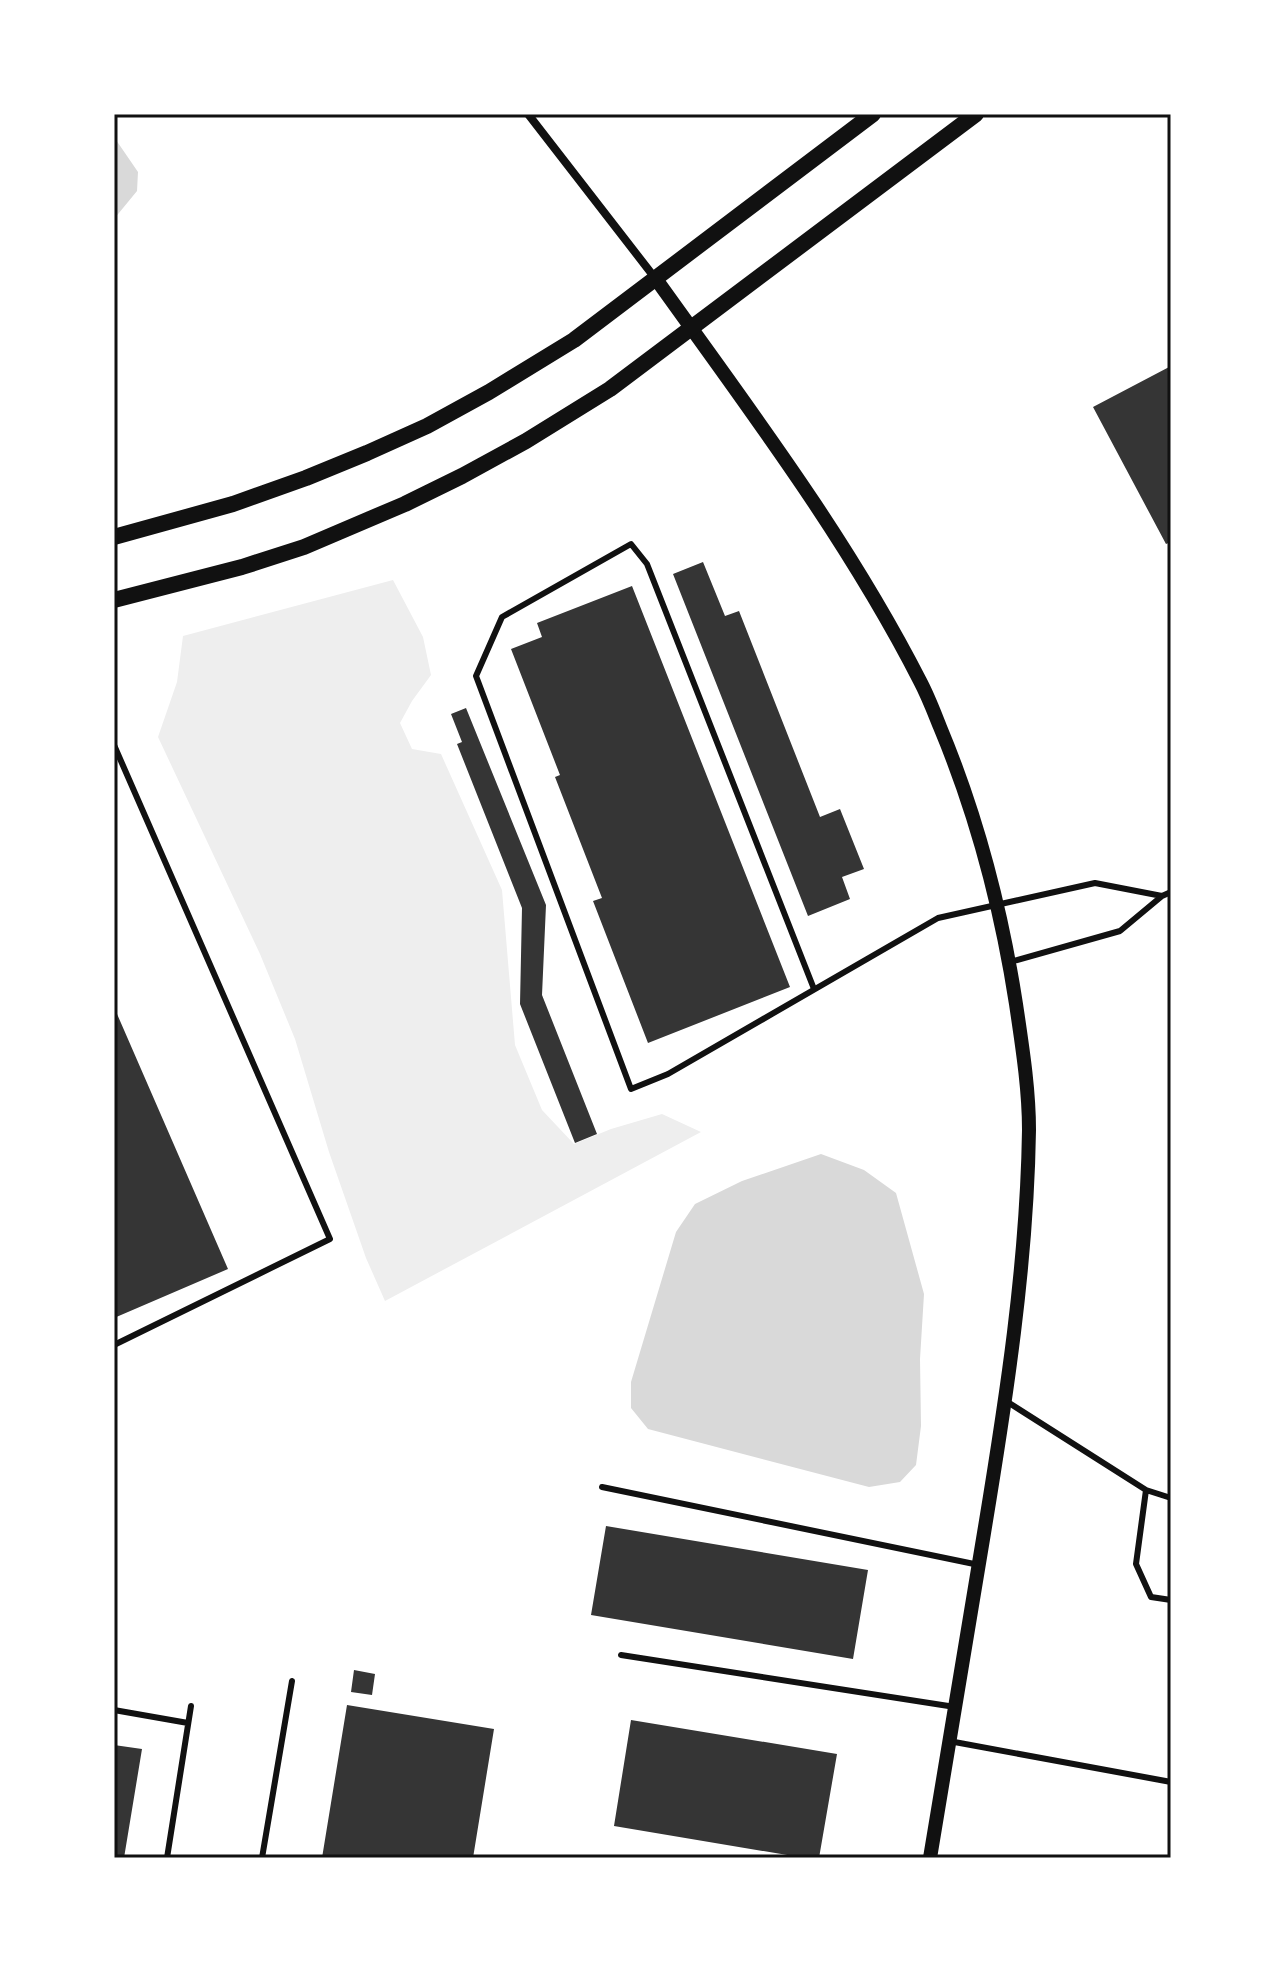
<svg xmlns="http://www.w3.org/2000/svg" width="1285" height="1972" font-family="Lato,sans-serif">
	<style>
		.green { fill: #eee }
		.water { fill: #d9d9d9 }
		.building { fill: #353535 }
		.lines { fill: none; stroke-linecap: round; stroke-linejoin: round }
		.service { stroke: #111; stroke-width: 6 }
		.minor { stroke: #111; stroke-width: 8 }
		.tertiary { stroke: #111; stroke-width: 14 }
		.secondary { stroke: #111; stroke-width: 16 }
		.neatline { fill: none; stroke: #111; stroke-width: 3 }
	</style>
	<rect width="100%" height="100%" fill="#fff"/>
	<path class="green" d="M393,580L423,637L431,675L412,701L400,723L412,749L441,754L502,890L515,1045L542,1110L574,1144L611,1129L662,1114L701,1132L385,1301L366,1258L329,1152L295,1039L260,954L158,737L177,682L183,636Z"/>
	<path class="water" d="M114,137L138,172L137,191L114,219Z
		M821,1154L864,1170L896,1193L924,1294L920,1359L921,1426L916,1465L900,1482L869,1487L648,1429L631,1408V1382L676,1232L695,1204L742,1181Z"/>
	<path class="building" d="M1171,366V542L1166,544L1093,407Z
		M703,562L725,616L739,611L820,817L840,809L864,869L842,877L850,899L808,916L673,574Z
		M632,586L790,987L648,1043L593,901L602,898L555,777L560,775L511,649L542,637L537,623Z
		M466,708L546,905L542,995L597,1134L575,1143L520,1004L522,908L457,744L462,742L451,714Z
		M114,1007L228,1269L114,1318Z
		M606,1526L868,1570L853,1659L591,1615Z
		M354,1670L375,1674L372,1695L351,1692Z
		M347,1705L494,1729L473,1858H322Z
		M631,1720L837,1754L819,1858H805L614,1826Z
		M114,1745L142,1749L124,1858H114Z"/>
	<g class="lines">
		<path class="service" d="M114,745L330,1239L114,1345
			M1010,962L1120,931L1162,896L1171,892
			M814,989L647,564L631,544L502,617L476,676L631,1089L668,1074L938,918L1095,883L1162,896
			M1006,1401L1146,1490L1171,1498
			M602,1487L979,1565
			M1146,1490L1136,1564L1151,1597L1171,1600
			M621,1655L955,1707
			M114,1710L188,1723
			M949,1741L1171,1782
			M167,1858L191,1706
			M262,1858L292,1681"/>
		<path class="minor" d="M528,114L655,278"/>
		<path class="tertiary" d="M656,279C749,409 847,538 920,681C928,696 934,712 940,727C978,818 1001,907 1016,1004C1022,1045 1029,1088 1029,1130C1027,1265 1006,1400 984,1533C966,1641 948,1750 930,1858"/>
		<path class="secondary" d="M114,537L233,504L306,478L367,453L427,426L489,392L574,340L873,114
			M114,600L242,567L304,547L405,504L462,476L526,441L610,389L976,114"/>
	</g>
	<rect width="1285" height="1972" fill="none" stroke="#ffffff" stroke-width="232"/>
	<rect x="116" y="116" width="1053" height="1740" class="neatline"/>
</svg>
